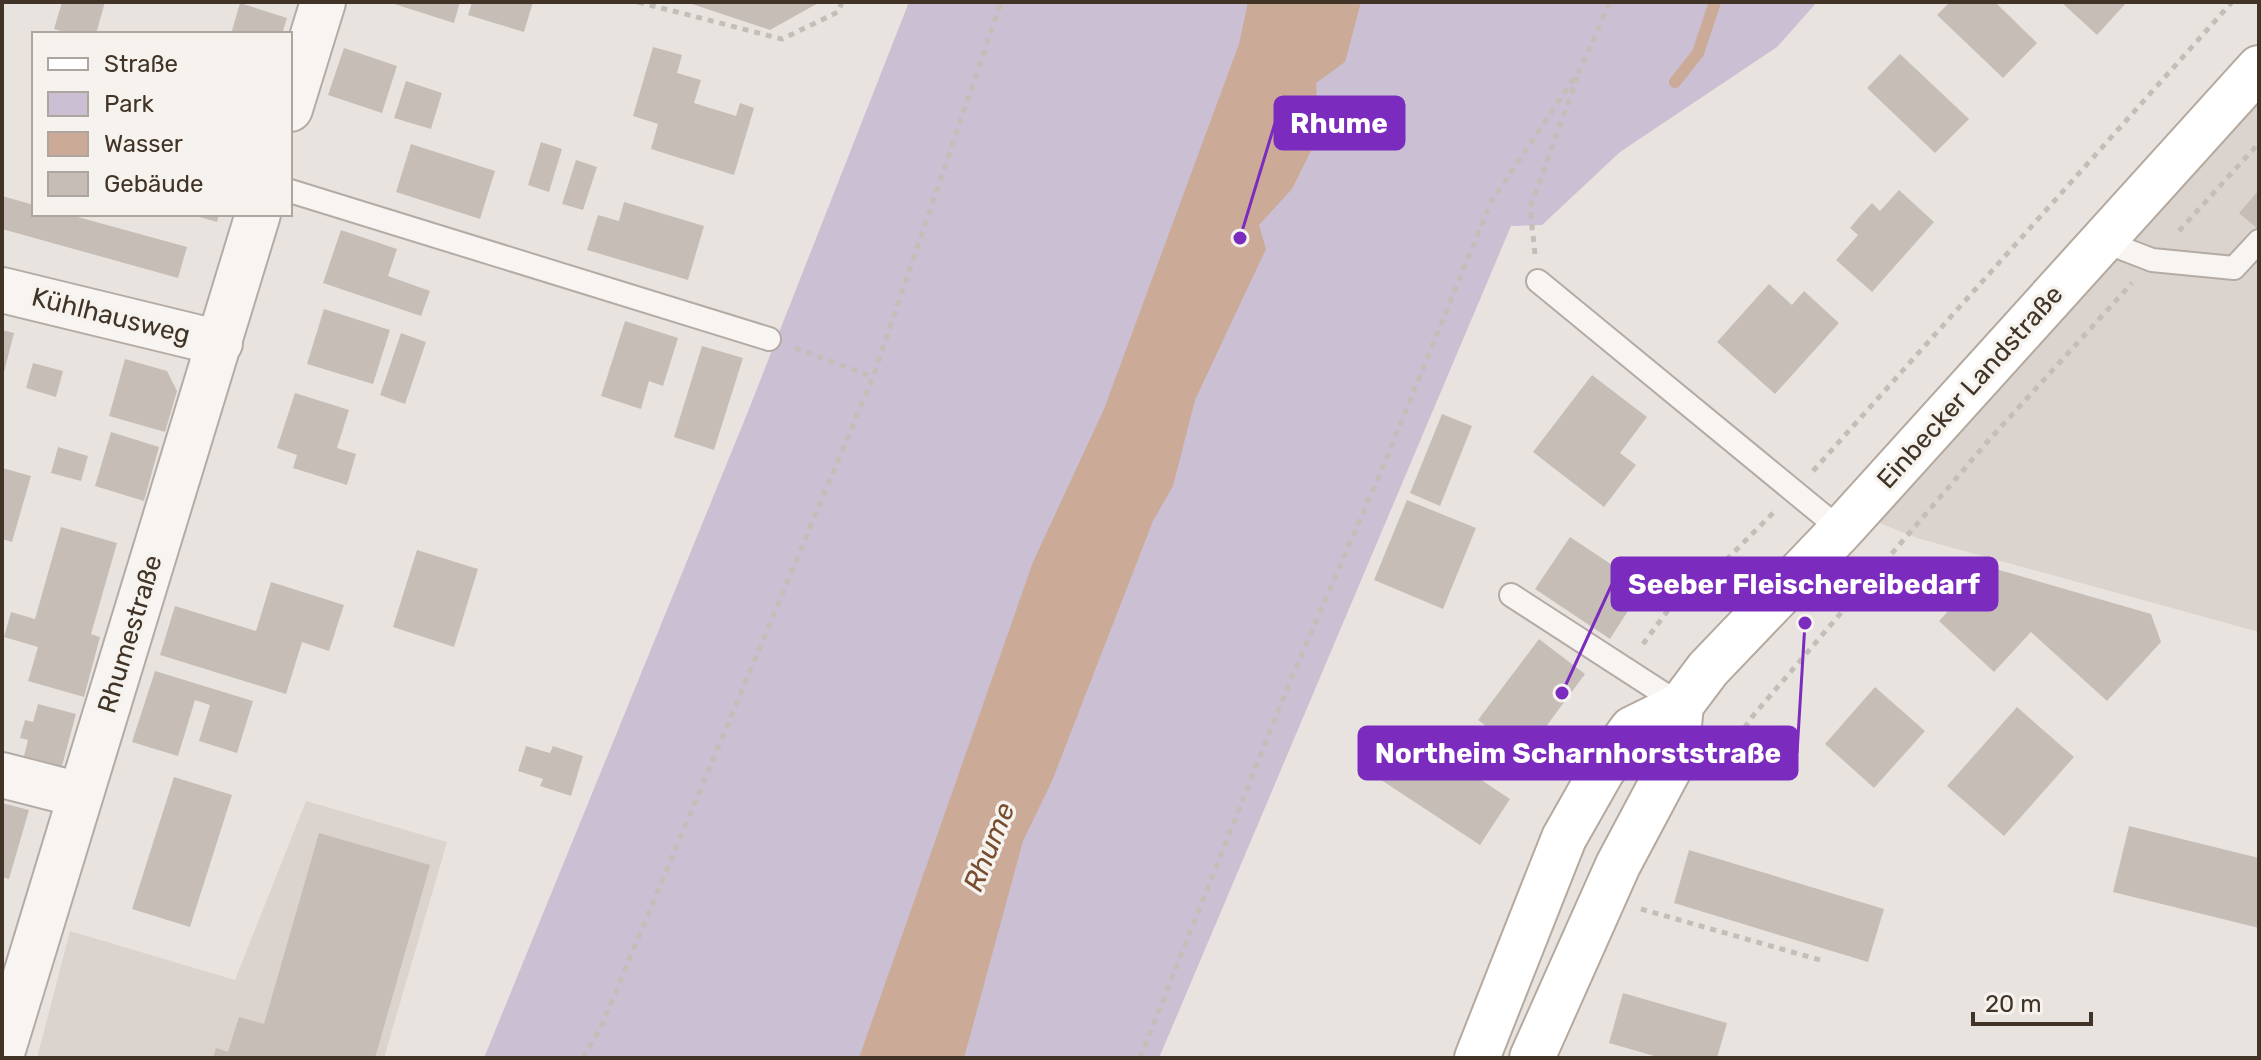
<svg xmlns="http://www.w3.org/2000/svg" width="2261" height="1060" font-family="Rubik,sans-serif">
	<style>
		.built { fill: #dbd3cd }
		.green { fill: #cbbfd3 }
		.water { fill: #cbab98 }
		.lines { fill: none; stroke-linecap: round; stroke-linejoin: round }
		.stream { stroke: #cbab98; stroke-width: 12 }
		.building { fill: #c6beb6 }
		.lane-casing { stroke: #b3aba4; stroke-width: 26 }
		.street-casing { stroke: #b3aba4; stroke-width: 48 }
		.primary-casing { stroke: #b5a89d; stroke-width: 48 }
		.path { stroke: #c4beb9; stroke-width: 5; stroke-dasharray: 6 6; stroke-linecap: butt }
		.lane { stroke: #f7f4f2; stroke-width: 22 }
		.street { stroke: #f7f4f2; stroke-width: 44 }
		.primary { stroke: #fff; stroke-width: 44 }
		.labels { text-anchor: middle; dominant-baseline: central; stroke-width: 7; stroke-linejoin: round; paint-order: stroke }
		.street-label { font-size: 26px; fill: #413427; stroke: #f6f2ee }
		.water-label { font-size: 28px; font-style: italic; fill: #774c2f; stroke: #f6f2ee }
		.leader { fill: none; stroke: #7b2cbf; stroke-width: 3 }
		.callout-dot { fill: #7b2cbf; stroke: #f6f2ee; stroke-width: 3 }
		.callout { fill: #7b2cbf; stroke: #7b2cbf; stroke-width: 3 }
		.callout-label { font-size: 28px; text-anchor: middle; font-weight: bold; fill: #fff }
	</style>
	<rect width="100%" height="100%" fill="#e9e3df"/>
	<path class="built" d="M2259,56V632L1917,538L1847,510Z
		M306,801L447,842L384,1058H37L70,931L235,980Z"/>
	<path class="green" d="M909,2H1817L1777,47L1620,152L1542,225L1511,226L1159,1058H484L747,414Z"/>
	<path class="water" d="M1248,2H1361L1345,62L1316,83L1319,135L1292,189L1259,225L1266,249L1195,400L1173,486L1153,521L1052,781L1023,841L964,1058H859L1033,562L1104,409L1239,44Z"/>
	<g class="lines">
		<path class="stream" d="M1675,82L1698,53L1715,2"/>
	</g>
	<path class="building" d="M62,2H105L96,34H72L54,29Z
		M388,2H460L454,23Z
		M472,2H533L524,32L468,15Z
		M686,2H820L770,30Z
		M1950,2H1995L2037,43L2003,78L1937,15Z
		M2061,2H2127L2097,35Z
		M240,3L287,18L282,34H231Z
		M653,47L682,55L677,73L701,80L694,103L736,116L740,103L754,108L734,175L651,149L658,124L633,116Z
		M344,48L397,66L382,113L328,95Z
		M1900,54L1969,119L1935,153L1867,88Z
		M406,81L442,93L431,129L394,118Z
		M541,142L562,149L549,192L528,185Z
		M411,144L495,171L480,219L396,192Z
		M576,160L597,167L583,210L562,204Z
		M1899,190L1934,222L1872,292L1836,260L1858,235L1850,228L1860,216L1872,203L1880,211Z
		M2259,190V230L2239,213Z
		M2,196L34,205V214H67L187,247L178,278L2,229Z
		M624,202L704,226L688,280L587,250L598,215L619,221Z
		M189,214H219L217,222Z
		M341,230L397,249L388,276L430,291L421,316L323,283Z
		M1769,284L1792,305L1804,291L1839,323L1775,394L1717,342Z
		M324,309L390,330L373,384L307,364Z
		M625,321L678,338L663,386L649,381L641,409L601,396Z
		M2,330L14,333L3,376H2Z
		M401,333L426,342L405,404L380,395Z
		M702,346L743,358L714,450L674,437Z
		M125,359L167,371L177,391L165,432L109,416Z
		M33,363L63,371L56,397L26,388Z
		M1592,375L1647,417L1620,453L1636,465L1604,507L1533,452Z
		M295,393L349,410L337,448L356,454L347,485L293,468L297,455L277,448Z
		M1442,414L1472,426L1440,506L1410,493Z
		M111,432L159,447L144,501L95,486Z
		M58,447L88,456L81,481L51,473Z
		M2,468L31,476L12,542L2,539Z
		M1407,500L1476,528L1443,609L1374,580Z
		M61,527L117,543L91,634L100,637L84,697L28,681L38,647L4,637L11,612L35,619Z
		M1570,537L1644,586L1610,639L1535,589Z
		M417,550L478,569L454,647L393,627Z
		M1989,567L2151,614L2161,642L2107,701L2031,632L1994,672L1939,621Z
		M271,582L344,605L329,651L302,642L286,694L160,655L175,606L256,631Z
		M1539,639L1585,674L1525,755L1478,720Z
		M155,671L253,701L237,753L199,741L210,705L195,700L178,756L132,742Z
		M1875,687L1925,731L1874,788L1825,744Z
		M38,704L76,714L62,766L24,756L28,740L20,738L25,720L33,722Z
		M2017,707L2074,757L2004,836L1947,786Z
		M1403,728L1510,799L1480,845L1372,774Z
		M526,746L550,753L553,746L583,756L571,796L540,786L543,779L518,771Z
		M174,777L232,795L190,927L132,909Z
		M2,803L29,810L9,879L2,877Z
		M2129,826L2259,858V928L2113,892Z
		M319,833L430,865L375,1058H213L216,1048L228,1052L239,1017L264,1024Z
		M1689,850L1884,909L1868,962L1674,903Z
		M1623,993L1727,1023L1717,1058H1661L1609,1043Z"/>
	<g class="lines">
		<defs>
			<path id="lane" d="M290,191L769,339
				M2103,241L2152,260L2234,268L2259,241
				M1538,281L1841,530
				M1511,595L1681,705"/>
			<path id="street" d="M290,109L323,2
				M2,290L220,343
				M2,775L80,795
				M2,1053L258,214"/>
			<path id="primary" d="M1477,1058L1564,838L1602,771L1632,729L1681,705L1708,669L1841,530L2259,68
				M1532,1058L1618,865L1676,756L1681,705"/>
		</defs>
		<use href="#lane" class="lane-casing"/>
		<use href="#street" class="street-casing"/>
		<use href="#primary" class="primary-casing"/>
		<path class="path" d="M638,2L782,39L838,12L842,2
			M2179,231L2259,143
			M1535,254L1530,208L1578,76
			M795,348L873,377
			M1813,471L2232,2
			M1643,644L1677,598L1708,578L1773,513
			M1717,767L1752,717L1989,440L2132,283
			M1641,909L1820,960
			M583,1058L601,1027L873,377L1001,2
			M1140,1058L1286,691L1382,469L1491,202L1581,68L1610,2"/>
		<use href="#lane" class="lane"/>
		<use href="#street" class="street"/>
		<use href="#primary" class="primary"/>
	</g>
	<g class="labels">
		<g class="street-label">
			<text transform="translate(111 316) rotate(14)">Kühlhausweg</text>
			<text transform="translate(1970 387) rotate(-48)">Einbecker Landstraße</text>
			<text transform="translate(130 634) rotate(-73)">Rhumestraße</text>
		</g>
		<g class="water-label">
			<text transform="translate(989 847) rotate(-68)">Rhume</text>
		</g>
	</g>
	<path class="leader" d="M1240 238L1275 123M1562 693L1612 584M1805 623L1797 753"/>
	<g class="callout-dot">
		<circle cx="1240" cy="238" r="8"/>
		<circle cx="1562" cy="693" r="8"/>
		<circle cx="1805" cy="623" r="8"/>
	</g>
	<g class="callout">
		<rect x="1275" y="97" width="129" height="52" rx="8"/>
		<rect x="1612" y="558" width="385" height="52" rx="8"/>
		<rect x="1359" y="727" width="438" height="52" rx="8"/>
	</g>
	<g class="callout-label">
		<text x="1339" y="133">Rhume</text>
		<text x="1804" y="594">Seeber Fleischereibedarf</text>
		<text x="1578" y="763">Northeim Scharnhorststraße</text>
	</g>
	<rect width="2261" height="1060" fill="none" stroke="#413427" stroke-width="8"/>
	<rect x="32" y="32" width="260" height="184" fill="#f6f2ee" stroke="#aea69e" stroke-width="2"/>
	<rect x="48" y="58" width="40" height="12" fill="#ffffff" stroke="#aea69e" stroke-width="2"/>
	<text x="104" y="72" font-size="24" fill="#413427">Straße</text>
	<rect x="48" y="92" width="40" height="24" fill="#cbbfd3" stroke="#aea69e" stroke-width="2"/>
	<text x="104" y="112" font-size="24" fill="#413427">Park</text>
	<rect x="48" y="132" width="40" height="24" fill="#cbab98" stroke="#aea69e" stroke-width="2"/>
	<text x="104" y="152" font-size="24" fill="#413427">Wasser</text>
	<rect x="48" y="172" width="40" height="24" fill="#c6beb6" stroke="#aea69e" stroke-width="2"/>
	<text x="104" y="192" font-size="24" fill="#413427">Gebäude</text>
	<path d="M1973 1012v12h118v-12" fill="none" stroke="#413427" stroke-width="4"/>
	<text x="1985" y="1012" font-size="24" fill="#413427" stroke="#f6f2ee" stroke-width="6" paint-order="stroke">20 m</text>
</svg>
